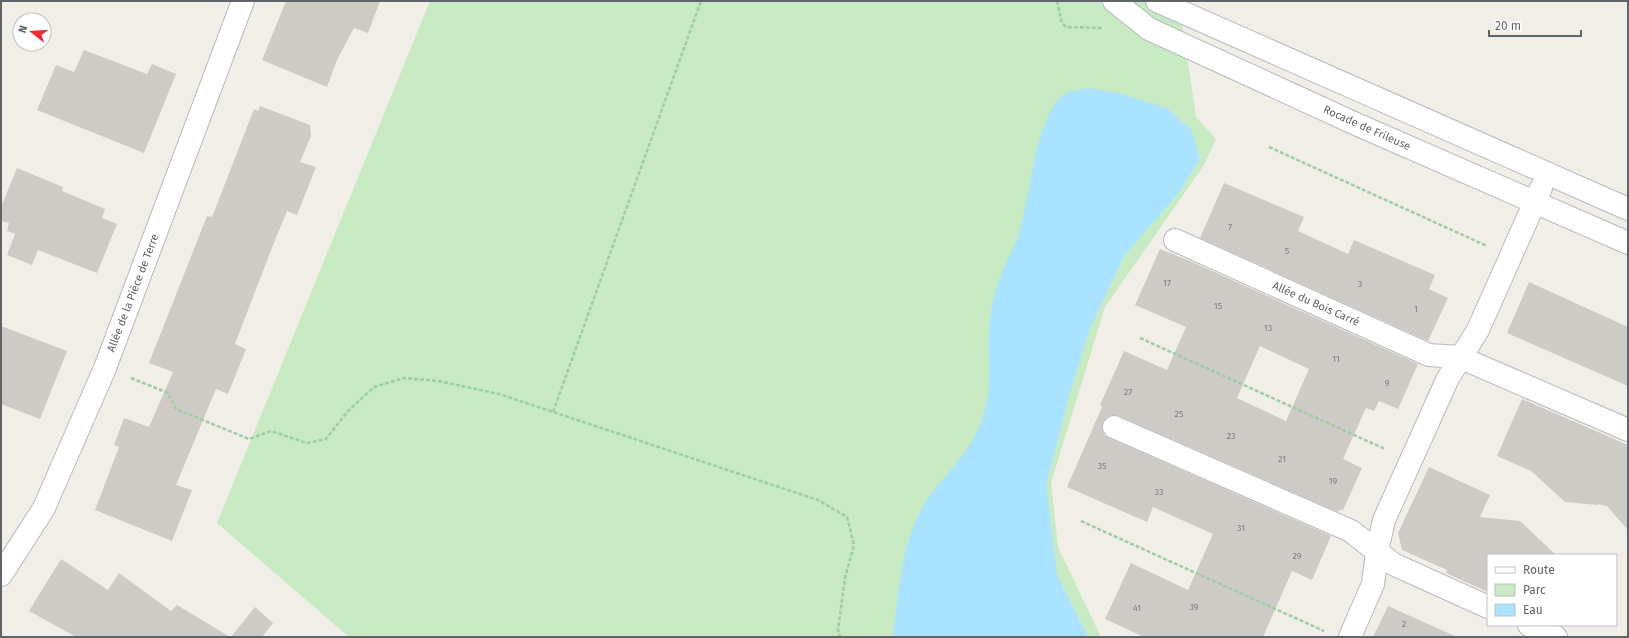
<svg xmlns="http://www.w3.org/2000/svg" width="1629" height="638" font-family="'Fira Sans',sans-serif">
	<style>
		.green { fill: #c7eac2 }
		.water { fill: #a9e3ff }
		.building { fill: #cecbc6; fill-rule: evenodd }
		.lines { fill: none; stroke-linecap: round; stroke-linejoin: round }
		.minor-casing { stroke: #b7babe; stroke-width: 24 }
		.path { stroke: #9ccea5; stroke-width: 2.5; stroke-dasharray: 4 2; stroke-linecap: butt }
		.minor { stroke: #fff; stroke-width: 22 }
		.labels { text-anchor: middle; dominant-baseline: central; stroke-width: 3; stroke-linejoin: round; paint-order: stroke }
		.number-label { font-size: 9px; fill: #7a7e80 }
		.street-label { font-size: 11px; fill: #5e6468; stroke: #fff }
	</style>
	<rect width="100%" height="100%" fill="#f1eee7"/>
	<path class="green" d="M430,1H1179L1196,117L1216,139L1204,165L1105,307L1051,483L1058,547L1101,637H349L217,523Z"/>
	<path class="water" d="M1089,88L1118,93L1167,108L1192,131L1200,159L1178,194L1124,256L1090,328L1069,396L1046,485L1057,575L1088,637H893C899,589 901,538 929,497C946,473 970,452 980,425C995,389 986,359 990,322C991,311 993,297 997,286C1002,268 1013,251 1019,233C1031,193 1032,143 1053,107C1063,91 1072,91 1089,88Z"/>
	<path class="building" d="M286,1H380L368,33L354,28L337,60L327,87L262,60Z
		M84,50L147,74L152,64L176,74L144,153L37,110L56,65L74,72Z
		M260,106L310,125L311,136L300,162L316,167L297,215L287,211L273,245L235,344L246,349L228,394L216,389L176,485L192,490L172,541L95,510L119,447L114,445L124,418L149,427L173,372L149,363L207,216L212,217L254,109L258,111Z
		M17,168L63,187L62,191L105,209L102,218L117,224L97,273L38,250L32,265L7,255L15,234L7,231L9,223L1,221V207Z
		M1224,183L1304,217L1298,231L1348,254L1354,240L1435,275L1429,289L1448,298L1428,341L1200,238Z
		M1160,249L1190,261L1418,364L1398,409L1379,401L1374,411L1366,408L1343,459L1362,468L1343,510H1339L1338,512L1119,416L1112,415L1107,417L1103,422L1102,429L1104,435L1109,438L1331,536L1312,580L1292,571L1263,637H1144L1105,619L1131,563L1188,590L1213,534L1153,507L1147,522L1067,487L1102,407L1100,405L1124,351L1167,370L1186,327L1135,305ZM1260,346L1309,369L1286,421L1237,398Z
		M1529,282L1628,327V386L1507,333Z
		M1,326L67,351L40,419L1,404Z
		M1522,399L1628,445V530L1607,506L1598,504V505L1565,502L1531,471L1497,456Z
		M1429,467L1490,495L1480,517L1520,521L1556,555H1488V592L1446,573L1447,570L1402,550L1398,533Z
		M61,559L108,590L119,573L171,611L177,605L230,637H76L29,611Z
		M1388,606L1457,637H1373Z
		M255,607L273,623L262,637H231Z"/>
	<g class="lines">
		<defs>
			<path id="minor" d="M1114,1L1149,29L1356,124L1628,243
				M1157,1L1628,209
				M1175,240L1429,355L1459,357L1628,430
				M1114,427L1351,531L1393,564L1488,607
				M1,575L44,508L105,368L243,1
				M1529,625L1556,637
				M1350,637L1373,584L1377,551L1384,520L1448,378L1478,330L1541,188"/>
		</defs>
		<use href="#minor" class="minor-casing"/>
		<path class="path" d="M1057,1L1062,23L1066,27L1103,28
			M1269,147L1487,246
			M1140,338L1385,449
			M131,378L168,393L176,409L249,439L271,431L307,443L326,439L348,411L374,387L404,378L438,381L499,394L818,500L847,517L854,545L845,578L838,630L840,637
			M553,412L701,1
			M1081,521L1324,631"/>
		<use href="#minor" class="minor"/>
	</g>
	<g class="labels">
		<g class="number-label">
			<text x="1230" y="227">7</text>
			<text x="1287" y="251">5</text>
			<text x="1167" y="283">17</text>
			<text x="1360" y="284">3</text>
			<text x="1218" y="306">15</text>
			<text x="1416" y="309">1</text>
			<text x="1268" y="328">13</text>
			<text x="1336" y="359">11</text>
			<text x="1387" y="383">9</text>
			<text x="1128" y="392">27</text>
			<text x="1179" y="414">25</text>
			<text x="1231" y="436">23</text>
			<text x="1282" y="459">21</text>
			<text x="1102" y="466">35</text>
			<text x="1333" y="481">19</text>
			<text x="1159" y="492">33</text>
			<text x="1241" y="528">31</text>
			<text x="1297" y="556">29</text>
			<text x="1194" y="607">39</text>
			<text x="1137" y="608">41</text>
			<text x="1404" y="624">2</text>
		</g>
		<g class="street-label">
			<text transform="translate(1367 128) rotate(24)">Rocade de Frileuse</text>
			<text transform="translate(133 293) rotate(-69)">Allée de la Pièce de Terre</text>
			<text transform="translate(1316 304) rotate(24)">Allée du Bois Carré</text>
		</g>
	</g>
	<rect width="1629" height="638" fill="none" stroke="#5e6468" stroke-width="4"/>
	<rect x="1487" y="554" width="130" height="72" fill="#ffffff" stroke="#bfc1c3"/>
	<rect x="1495" y="567" width="20" height="6" fill="#ffffff" stroke="#bfc1c3"/>
	<text x="1523" y="574" font-size="12" fill="#5e6468">Route</text>
	<rect x="1495" y="584" width="20" height="12" fill="#c7eac2" stroke="#bfc1c3"/>
	<text x="1523" y="594" font-size="12" fill="#5e6468">Parc</text>
	<rect x="1495" y="604" width="20" height="12" fill="#a9e3ff" stroke="#bfc1c3"/>
	<text x="1523" y="614" font-size="12" fill="#5e6468">Eau</text>
	<g transform="translate(32 32) rotate(287)"><circle r="19" fill="#ffffff" stroke="#bfc1c3"/>
	<path d="M0-3L7 15L0 10L-7 15Z" fill="#f42a30"/>
	<text y="-6" font-size="11" font-weight="bold" text-anchor="middle" fill="#5e6468">N</text>
	</g>
	<path d="M1489 30v6h92v-6" fill="none" stroke="#5e6468" stroke-width="2"/>
	<text x="1495" y="30" font-size="12" fill="#5e6468" stroke="#ffffff" stroke-width="3" paint-order="stroke">20 m</text>
</svg>
